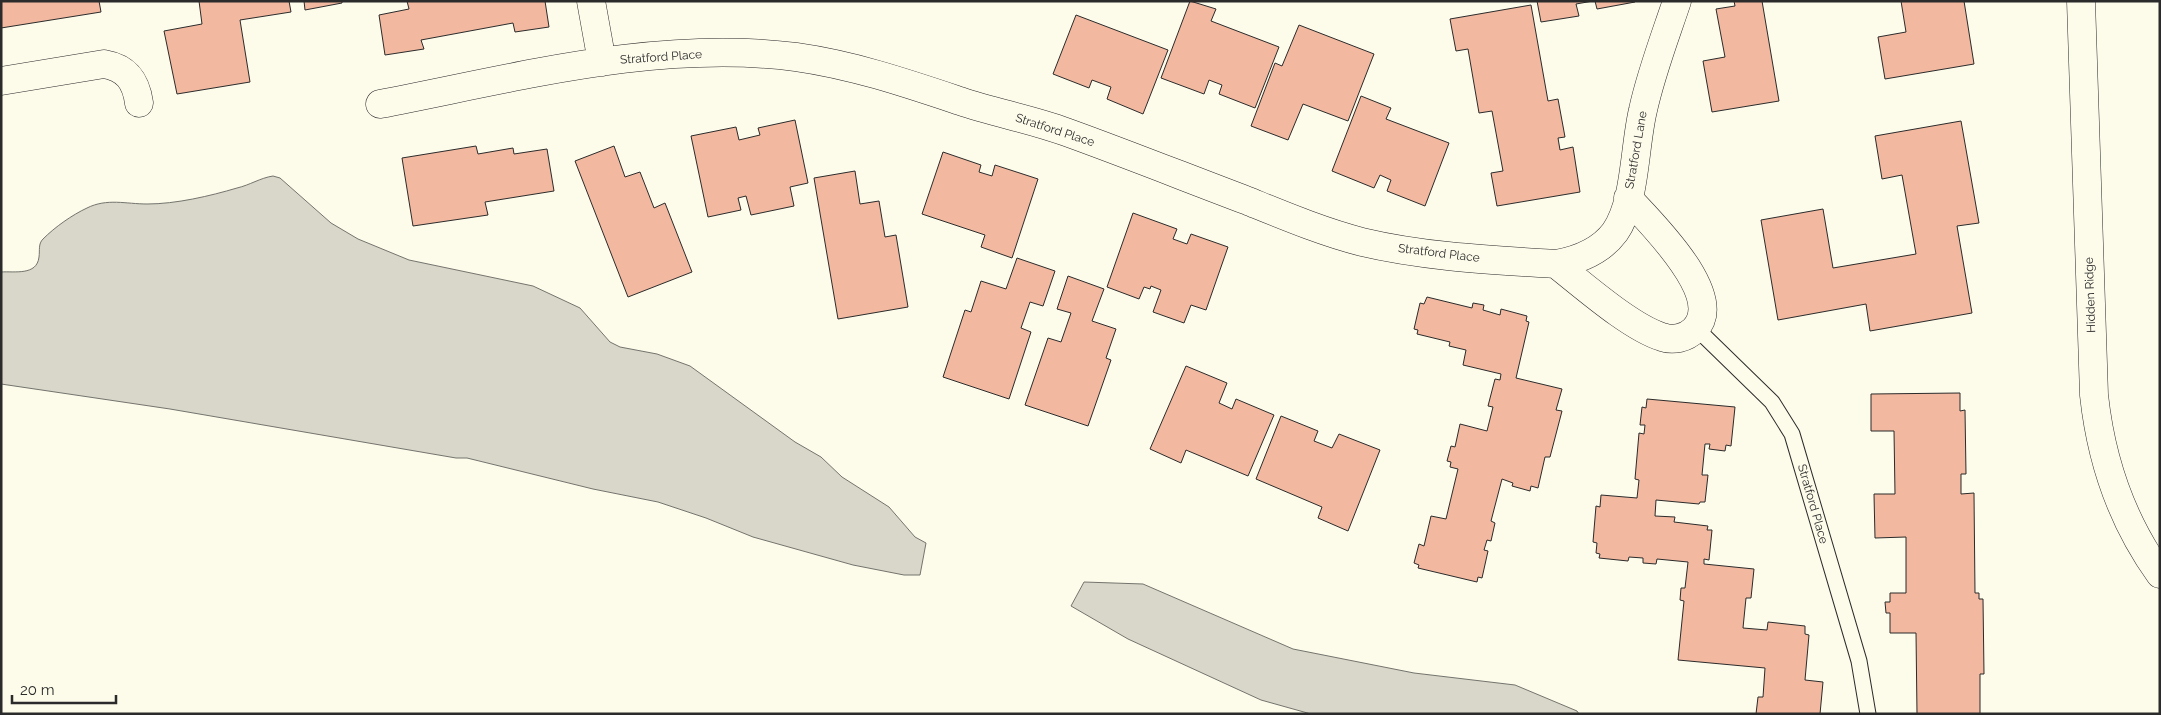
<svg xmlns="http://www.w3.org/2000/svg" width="2161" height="715" font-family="Raleway,sans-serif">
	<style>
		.water { fill: #d8d7c9; stroke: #74746e }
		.building { fill: #f2b8a0; stroke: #2b2b2b }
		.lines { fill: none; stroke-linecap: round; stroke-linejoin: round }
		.lane-casing { stroke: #2b2b2b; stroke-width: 17 }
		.street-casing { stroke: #2b2b2b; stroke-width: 29 }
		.lane { stroke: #fdfbea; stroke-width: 15 }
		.street { stroke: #fdfbea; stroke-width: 28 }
		.labels { text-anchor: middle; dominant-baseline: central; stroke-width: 4; stroke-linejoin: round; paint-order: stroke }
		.street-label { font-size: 12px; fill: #2b2b2b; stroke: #fdfbea }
	</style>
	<rect width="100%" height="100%" fill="#fdfbea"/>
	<path class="water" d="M273,176L280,178L331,223L358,239L409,260L533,286L580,308L610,342L620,347L657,354L690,366L795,442L821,457L842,477L889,507L915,537L926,543L920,575H904L853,565L753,537L706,518L658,502L593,489L467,458H456L170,409L1,384V272C14,271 37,276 39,257C40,250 38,244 43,239C55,227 72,215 87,208C107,198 126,204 147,204C176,204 210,196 237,188C250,185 260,178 273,176Z
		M1084,582L1143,584L1293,649L1414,673L1515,685L1577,711L1579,714H1311L1261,700L1128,639L1071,606Z"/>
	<path class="building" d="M1,1H99L101,12L1,28Z
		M199,1H289L291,12L240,20L250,82L177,94L164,31L202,24Z
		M304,1H342V3L305,10Z
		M407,1H545L549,27L515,32L513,23L421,40L424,49L385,55L379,15L409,9Z
		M1190,1L1216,9L1211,21L1279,47L1255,108L1219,94L1222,85L1209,80L1204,94L1161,78Z
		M1537,1H1593L1576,4L1579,16L1541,22Z
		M1595,1H1635V2L1597,9Z
		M1734,1H1762L1779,101L1712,112L1703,61L1725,57L1716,9L1735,6Z
		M1901,1H1964L1974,64L1885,79L1878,37L1906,32Z
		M1531,5L1548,101L1558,99L1565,137L1558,138L1560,150L1573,147L1580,192L1497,206L1491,173L1503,171L1492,111L1479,113L1468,49L1456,51L1450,19Z
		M1076,15L1168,50L1143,114L1107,99L1111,87L1092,80L1089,88L1053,74Z
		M1299,25L1374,54L1348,121L1303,104L1288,140L1251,126L1275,63L1282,66Z
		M1361,96L1391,108L1386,119L1449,143L1425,206L1387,191L1391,180L1380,175L1374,188L1332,171Z
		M795,120L808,183L790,187L794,206L751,215L746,196L738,198L741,210L708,217L691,136L736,127L739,140L760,135L758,128Z
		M1961,121L1979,223L1957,226L1972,313L1870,331L1866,304L1778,320L1761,220L1823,209L1833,268L1916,254L1902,175L1882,179L1875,136Z
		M476,146L478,154L513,148L514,154L547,149L554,191L485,202L488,215L413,226L402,158Z
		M614,146L625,177L640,172L654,208L665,203L692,272L628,297L575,161Z
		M943,152L981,165L979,172L992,176L995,165L1038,179L1012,258L981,247L985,235L922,214Z
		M855,171L860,204L879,201L885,237L896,235L908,307L838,319L814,178Z
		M1133,213L1177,229L1173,239L1187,244L1191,234L1228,247L1206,310L1191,305L1184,323L1153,312L1161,290L1151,286L1150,289L1144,287L1139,299L1107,287Z
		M1017,258L1055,271L1043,306L1030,302L1021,328L1031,332L1009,399L943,377L965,310L971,312L981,281L1006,289Z
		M1068,276L1104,289L1092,321L1116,329L1106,358L1111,360L1088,426L1025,405L1048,338L1061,342L1071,313L1057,309Z
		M1427,297L1472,308L1473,303L1484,305L1483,310L1500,315L1501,309L1527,316L1526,321L1529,322L1516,378L1562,389L1556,410L1562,411L1550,457H1545L1538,488L1531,486L1530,491L1512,486L1513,483L1502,479L1491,521L1495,523L1491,541L1487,540L1484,550L1488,551L1482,578L1478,577L1477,582L1418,568L1419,565L1414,563L1419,544L1424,546L1431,516L1446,519L1458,469L1450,467L1451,462L1447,461L1451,446L1455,447L1460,424L1487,431L1493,407L1488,406L1495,379L1500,380L1501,374L1463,365L1466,350L1449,346L1450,342L1417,334L1418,330L1414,329L1420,303L1424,304Z
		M1186,366L1227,383L1219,403L1232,409L1236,399L1274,415L1248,476L1186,450L1181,463L1150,449Z
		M1960,393V411L1965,410L1966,474H1961V494L1974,493L1975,593H1979V599H1983L1984,674H1980V714H1917L1916,633H1890V613H1886L1885,602H1890V593H1906V537L1875,538L1874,494H1895L1894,431H1871V394Z
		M1647,399L1735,407L1731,446L1726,445L1725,451L1709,449L1710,444H1705L1702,475H1708L1705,502H1700L1699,504L1656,500L1655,516L1675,517L1674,522L1708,526L1707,530H1712L1709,560L1704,559V564L1754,569L1751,598H1746L1743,628L1767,630L1768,622L1805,626V634L1809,635L1805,680L1823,682L1820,714H1756L1758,697H1763L1765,668L1678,660L1684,601L1680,600L1681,588H1685L1688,562L1657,559L1656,564L1643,563V558L1629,557L1628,561L1599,558L1600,554L1596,553L1597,543L1593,542L1596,506L1600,507L1601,495L1637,498L1639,480L1635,479L1639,433L1644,434L1645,425H1640L1642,407L1646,408Z
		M1281,416L1318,431L1314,441L1332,448L1339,434L1380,450L1348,531L1318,518L1322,507L1256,479Z"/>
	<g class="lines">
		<defs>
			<path id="lane" d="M1696,328L1772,402L1792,434L1859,661L1868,714"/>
			<path id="street" d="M591,1L602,62
				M2081,1L2094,395C2101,460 2121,520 2160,574
				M1,81L104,64C127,68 136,81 139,103
				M380,104C516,78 658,39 796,57C853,65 906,83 960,101C995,113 1031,119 1066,132C1127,154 1187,178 1248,201C1285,216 1323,232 1362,242C1425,257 1492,260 1556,264C1578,260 1601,251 1615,232C1636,202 1634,147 1643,110C1651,73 1665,37 1677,1
				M1556,264C1583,285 1630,327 1662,337C1673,341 1686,338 1694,330C1728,297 1650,222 1628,198"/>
		</defs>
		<use href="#lane" class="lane-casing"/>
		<use href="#street" class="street-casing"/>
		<use href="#lane" class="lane"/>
		<use href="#street" class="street"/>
	</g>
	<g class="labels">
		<g class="street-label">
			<text transform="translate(661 57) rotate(-4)">Stratford Place</text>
			<text transform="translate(1055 130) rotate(18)">Stratford Place</text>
			<text transform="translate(1636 150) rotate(-80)">Stratford Lane</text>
			<text transform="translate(1439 253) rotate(7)">Stratford Place</text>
			<text transform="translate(2090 295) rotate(-92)">Hidden Ridge</text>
			<text transform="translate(1813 504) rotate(74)">Stratford Place</text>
		</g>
	</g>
	<rect width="2161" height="715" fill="none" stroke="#2b2b2b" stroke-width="5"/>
	<path d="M12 695v8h104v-8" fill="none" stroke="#2b2b2b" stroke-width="2.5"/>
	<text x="20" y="695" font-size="15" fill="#2b2b2b" stroke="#fdfbea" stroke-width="4" paint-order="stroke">20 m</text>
</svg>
